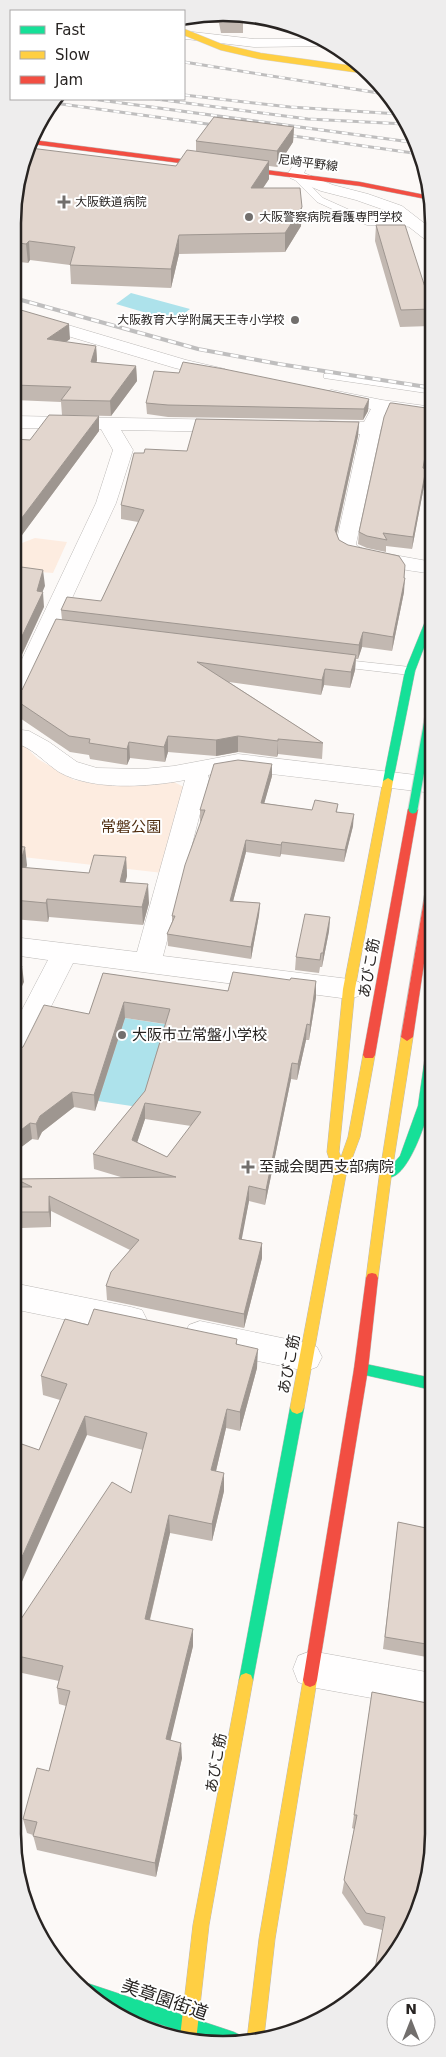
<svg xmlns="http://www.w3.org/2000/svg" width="446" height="2057" font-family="'DejaVu Sans','Noto Sans JP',sans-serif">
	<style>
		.green { fill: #fdece0 }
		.water { fill: #ade2eb }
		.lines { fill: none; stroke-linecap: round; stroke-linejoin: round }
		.lane-casing { stroke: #bdbab8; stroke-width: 1 }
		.street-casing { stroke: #bdbab8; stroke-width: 1 }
		.fast-casing { stroke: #bdbab8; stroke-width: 1 }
		.slow-casing { stroke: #bdbab8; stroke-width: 1 }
		.jam-casing { stroke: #bdbab8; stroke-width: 1 }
		.lane { fill: #fffefe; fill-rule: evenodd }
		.street { fill: #fffefe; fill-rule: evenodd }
		.fast { fill: #16e098; fill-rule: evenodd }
		.slow { fill: #ffcf43; fill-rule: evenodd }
		.jam { fill: #f24e42; fill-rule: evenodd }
		.rail-far1-casing { stroke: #bfbebe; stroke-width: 3 }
		.rail-casing { stroke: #bfbebe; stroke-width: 4 }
		.rail-far1 { stroke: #fff; stroke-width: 2; stroke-dasharray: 6; stroke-linecap: butt }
		.rail { stroke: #fff; stroke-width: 2.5; stroke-dasharray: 8; stroke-linecap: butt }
		.fast-bridge-casing { stroke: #d7d5d4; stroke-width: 11; stroke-linecap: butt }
		.slow-bridge-casing { stroke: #d7d5d4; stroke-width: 7; stroke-linecap: butt }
		.fast-bridge { stroke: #16e098; stroke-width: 9 }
		.slow-bridge { stroke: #ffcf43; stroke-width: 6 }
		.wall { fill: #c2b8b1; fill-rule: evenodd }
		.shaded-wall { fill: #9e9690 }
		.building { fill: #e2d6ce; stroke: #9e9690; fill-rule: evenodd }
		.poi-dot { fill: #726f6d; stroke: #fff; stroke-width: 2 }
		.labels { text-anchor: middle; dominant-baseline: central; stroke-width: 4; stroke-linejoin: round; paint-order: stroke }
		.far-street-label { font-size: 12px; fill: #282422; stroke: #fff }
		.far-poi-label { font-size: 12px; fill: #282422; stroke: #fff; text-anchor: start }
		.park-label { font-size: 15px; fill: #502e11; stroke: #fff }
		.street-label { font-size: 15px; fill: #282422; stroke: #fff }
		.poi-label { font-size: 15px; fill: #282422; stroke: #fff; text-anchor: start }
		.near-street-label { font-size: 18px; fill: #282422; stroke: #fff }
		.rim { fill: none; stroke: #282422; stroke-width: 2.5 }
	</style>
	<rect width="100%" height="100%" fill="#fcf9f7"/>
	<path class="green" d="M35,538L67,542L53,573L14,570V546Z
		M23,744L38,759L74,780L98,784L172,781L186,788L163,873L14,856V746Z"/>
	<path class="water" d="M131,293L190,309L174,321L116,304Z
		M125,1018L170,1025L145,1108L98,1101Z"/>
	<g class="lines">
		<defs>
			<path id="lane" d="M292,173H298L323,198L372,220L416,221L420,224L416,227L367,225L317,202L292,177Z
				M328,373L433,388V394L324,378V374Z
				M336,659L410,667L416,671L410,675L332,666L330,663Z"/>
			<path id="street" d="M184,31L254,39H323L333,46L254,47L186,39H184Z
				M300,160L305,162L308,165L304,173L333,185L368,194L402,206L433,230V243L427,241L390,212L356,200L321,191L290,178L287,175L295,162Z
				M14,309L186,360L225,369L228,373L225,377L219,378L175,368L14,320Z
				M332,390L382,400L433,407V419L388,412L381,428L356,544L357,546L366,550L433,562V574C415,571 352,563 341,554C338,552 337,547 336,544L360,434L313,431L310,427L313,423L320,421L364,422L371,409L325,400L323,396L325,392Z
				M14,416L232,420L239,422L242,426L239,430L232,432L121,430L133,450L116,503L25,700L22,705L14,707V676L96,503L113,450L101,429L14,428Z
				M14,729L29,731L49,742L77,762L97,768L143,769L174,766L238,754L433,777V793L238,770L208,775L209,779L163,956L349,979L359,982L362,989L359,996L349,999L73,963L23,1062L13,1065V1027L48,960L13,955V937L137,952L185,780C149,787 92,791 59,772C45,763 31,746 14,743Z
				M13,1283L131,1307L142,1310L147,1320L142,1330L131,1333L13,1309Z
				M200,1321L306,1343L317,1347L322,1357L317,1367L306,1371L200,1349L189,1345L184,1335L189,1325Z
				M311,1651L432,1673V1709L311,1687L298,1682L293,1669L298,1656Z"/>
			<path id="fast" d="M433,609V624L415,671L393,781L388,784L383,781L405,671L429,612Z
				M432,1046C434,1064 433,1085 430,1103C428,1119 406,1184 386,1177L384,1174L400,1156L418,1106L426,1050L428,1047Z
				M361,1363L432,1378V1390L356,1373L354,1369L356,1365Z
				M297,1402L302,1404L304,1408L253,1680L251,1685L246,1687L241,1685L239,1680L290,1408L292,1404Z
				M84,1982L234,2032L240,2035L242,2040L216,2043L111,2008L78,1985Z"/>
			<path id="slow" d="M388,778L393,781L355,989L339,1152L341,1157L348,1137L363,1055L365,1052H373L375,1055L360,1137L346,1175L304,1408L302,1412L297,1414L292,1412L290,1408L334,1174L327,1152L343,989L383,781Z
				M407,1033L413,1037L391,1178L378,1278L376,1282L372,1283L368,1282L366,1278L379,1178L401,1037Z
				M246,1673L251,1675L253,1680L209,1925L196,2041L180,2037L193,1925L239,1680L241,1675Z
				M310,1673L315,1675L317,1680L275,1939L264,2037L247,2039L259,1939L303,1680L305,1675Z"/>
			<path id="jam" d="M33,140L360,182L430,196L431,200L360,186L32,144Z
				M413,806L418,809L375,1055L373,1058H365L363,1055L408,809Z
				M429,870H433L432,910L413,1037L407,1041L401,1037Z
				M372,1273L376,1274L378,1278L368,1369L317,1680L315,1685L310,1687L305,1685L303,1680L354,1369L366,1278L368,1274Z"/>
		</defs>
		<use href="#lane" class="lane-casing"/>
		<use href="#street" class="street-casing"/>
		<use href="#fast" class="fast-casing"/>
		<use href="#slow" class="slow-casing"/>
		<use href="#jam" class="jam-casing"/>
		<use href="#lane" class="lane"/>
		<use href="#street" class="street"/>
		<use href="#fast" class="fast"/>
		<use href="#slow" class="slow"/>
		<use href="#jam" class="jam"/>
		<defs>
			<path id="rail-far1" d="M184,62L385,94
				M184,95L290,107L399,114
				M92,99L418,143
				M156,99L308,119L405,124
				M54,103L222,126
				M279,134L420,154"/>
			<path id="rail" d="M14,298L198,349L279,364L433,388"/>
		</defs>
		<use href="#rail-far1" class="rail-far1-casing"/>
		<use href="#rail" class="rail-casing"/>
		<use href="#rail-far1" class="rail-far1"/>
		<use href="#rail" class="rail"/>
		<defs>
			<path id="fast-bridge" d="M413,809L433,698"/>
			<path id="slow-bridge" d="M184,32L221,47L260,56L368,71"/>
		</defs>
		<use href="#fast-bridge" class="fast-bridge-casing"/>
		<use href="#slow-bridge" class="slow-bridge-casing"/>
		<use href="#fast-bridge" class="fast-bridge"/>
		<use href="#slow-bridge" class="slow-bridge"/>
	</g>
	<path class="wall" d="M243,15V33H221L219,23H206L205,17Z
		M294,127L293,142L277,167L269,166V179L263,188L301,226L285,252L179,254L171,288L71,284L70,265L30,260L28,263L20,262L14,265V196L176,166L196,151V141Z
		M376,225L432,309L430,326L400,327L375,241Z
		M14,308L70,339L66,342L96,346L97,360L96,363L136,366L137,381L111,416L62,415L61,402L14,400Z
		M369,399L368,411L363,420L168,417L147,414L146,403Z
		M432,421L424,469L425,481L412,549L386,546V552L367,548L358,544L359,532Z
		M359,422L358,436L337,534L339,540L404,578V592L392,651L362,647L358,659H356L355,670L350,688L324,685L321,695L229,682L323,743L322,759L278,754L277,757L238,752L216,756L168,752L165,762L130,758L127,765L90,759L89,755L70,752L14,714V692L22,690L62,620L61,610L101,601L138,522L121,519V505L144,453L187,451Z
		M99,431L22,535H16L14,539V439L30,440Z
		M272,776L264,803L312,810L338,804L337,812L353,826L344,862L281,854L280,857L246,852L233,901L260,903L259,915L251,959L168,946L167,934L172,922V916L201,822L200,821V810Z
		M14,846L27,865L26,868L89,873L126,857L127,876L125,882L149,903L143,925L49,917L48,922L13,919Z
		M330,917L329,931L322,967H320L319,973L295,970L296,957Z
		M103,973L228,991L290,980L316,981V997L309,1040H306L297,1080L291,1079L265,1205L249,1201L241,1239L262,1243V1258L244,1328L107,1300L106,1286L130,1250L51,1211V1227L22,1228L19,1212L20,1196L18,1194L16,1179L124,1178L94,1169L93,1154L145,1091L165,1024L125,1018L95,1111L74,1107L42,1132L38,1140L32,1139L20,1148L13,1147V1051L23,1047L89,1014ZM145,1119L191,1126L167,1157L137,1142Z
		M88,1325L237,1339V1344L257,1368L240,1431L226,1428L216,1471L224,1491L212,1541L170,1533L150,1620L193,1646L170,1740L182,1758L156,1877L37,1850L33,1835L27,1833L23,1819L49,1771L66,1706L59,1704L57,1688L59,1681L13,1671V1631L131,1493L143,1450L87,1435L39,1450L60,1400L43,1395L41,1376Z
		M432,1487V1658L383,1649L398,1522L426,1528Z
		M372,1692L432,1704L382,1930L364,1925L342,1893L354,1829L352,1828Z"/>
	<path class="shaded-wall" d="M294,127L293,142L277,167V151Z
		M269,161V179L251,206V188Z
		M302,207L301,226L285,252V233Z
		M179,235V254L171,288V269Z
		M29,241L30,260L28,263L26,244Z
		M19,243L20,262L14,265V245Z
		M69,324L70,339L48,354L47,339Z
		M96,346L97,360L92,377L91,362Z
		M136,366L137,381L111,416L110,401Z
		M369,399L368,411L363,420L364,409Z
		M433,411L432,421L421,480L423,468Z
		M99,416V431L22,535L21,519Z
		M359,422L358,436L334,545L335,530Z
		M426,469L425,481L412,549L413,537Z
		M15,519L16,535L14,539V521Z
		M43,570L45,586L42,593L43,592L44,607L14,672V653Z
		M405,578L404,592L392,651L393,637Z
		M363,632L362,647L358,659L359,645Z
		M356,655L355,670L350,688L351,672Z
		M325,669L324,685L321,695L322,680Z
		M168,736V752L165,762L164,747Z
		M238,736V752L216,756V740Z
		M278,739V754L277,757L278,741Z
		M129,742L130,758L127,765V749Z
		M272,764V776L261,815V803Z
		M354,814L353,826L344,862L345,850Z
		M246,840V852L230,913V901Z
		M282,842L281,854L280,857L281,845Z
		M25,847L27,865L21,886L19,867Z
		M126,857L127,876L121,901L120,882Z
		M148,884L149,903L143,925L142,907Z
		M47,899L49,917L48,922L46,903Z
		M260,903L259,915L251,959V947Z
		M330,917L329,931L322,967L323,953Z
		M22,966L24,982L15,1001L17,1015L13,1023V985Z
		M316,981V997L309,1040L310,1025Z
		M124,1002L125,1018L95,1111L94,1095Z
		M307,1024L306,1040L297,1080L298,1064Z
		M292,1063L291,1079L265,1205L266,1190Z
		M72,1092L74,1107L42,1132L38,1140L36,1124L40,1116Z
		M145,1103V1119L133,1155L132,1140Z
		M30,1123L32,1139L20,1148L17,1133Z
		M249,1186V1201L239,1254V1239Z
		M49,1196L51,1211V1227L49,1212Z
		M262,1243V1258L244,1328V1314Z
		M258,1349L257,1368L240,1431V1412Z
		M227,1409L226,1428L212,1488L211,1470Z
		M85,1416L87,1435L13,1602V1577Z
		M224,1473V1491L212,1541V1524Z
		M169,1515L170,1533L146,1635L145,1619Z
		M193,1629V1646L167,1755L166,1739Z
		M181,1743L182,1758L156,1877L155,1863Z"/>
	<path class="building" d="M243,15V19H221L220,16Z
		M214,117L294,127L277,151L196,141Z
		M30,148L176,166L187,150L269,161L251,188H300L302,207L285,233L179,235L171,269L70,265L75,247L29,241L26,244L19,243L14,245V196Z
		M376,225H405L432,309L401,310Z
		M14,308L69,324L47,339L96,346L91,362L136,366L110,401L61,400L71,387L14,385Z
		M183,362L224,369L369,399L364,409L168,405L146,403L154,371L179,373Z
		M390,403H392L433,409V411L423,468L426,469L413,537L383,533L387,540L367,536L359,532L384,417Z
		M49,415L99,416L21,519H15L14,521V439L30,440Z
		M196,419L359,422L335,530L339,540L348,545L399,556L405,565L404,578H405L393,637L363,632L359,645L61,610L67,597L101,601L144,510L121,505L134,453H144L145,449L187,451Z
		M14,566L43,570L37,591L43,592L14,653Z
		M56,619L356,655L351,672L325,669L322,680L197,662L323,743L278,739V741L238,736L216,740L168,736L164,747L129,742L127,749L89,743L90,739L69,736L14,699V692L22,690Z
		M238,760L272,764L261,803L312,810L315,800L338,804L336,812L354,814L345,850L282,842L281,845L246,840L230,901L260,903L251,947L167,934L175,916H172L185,865L205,810H200L214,764Z
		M14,846L25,847L19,867L89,873L94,855L126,857L120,882L148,884L142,907L47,899L46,903L14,900Z
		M305,914L330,917L323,953H321L320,960L296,957Z
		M13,965L22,966L13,985Z
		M233,972L290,980L291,978L316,981L310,1025L307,1024L298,1064L292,1063L266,1190L249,1186L239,1239L262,1243L244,1314L106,1286L111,1272L139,1240L49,1196V1212H19L21,1187H32L16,1179L176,1177L93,1154L145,1091L170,1009L124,1002L94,1095L72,1092L40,1116L36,1124L30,1123L17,1133L13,1132V1051L23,1047L44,1005L89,1014L103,973L228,991ZM145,1103L201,1112L167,1157L132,1140Z
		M94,1309L237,1339L236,1344L258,1349L240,1412L227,1409L211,1470L224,1473L212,1524L169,1515L145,1619L193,1629L166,1739L181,1743L155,1863L33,1836L37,1822L23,1819L37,1768L49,1771L70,1691L57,1688L63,1666L13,1655V1631L112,1482L131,1493L147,1433L85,1416L13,1577V1441L39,1450L67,1384L41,1376L65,1319L88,1325Z
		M432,1489V1645L385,1637L398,1522L426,1528Z
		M372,1692L432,1704V1861L405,1939L373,1979L385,1917L366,1913L344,1880L357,1815H354Z"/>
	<g class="poi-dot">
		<path d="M61.5 194.5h5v5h5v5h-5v5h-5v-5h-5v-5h5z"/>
		<circle cx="249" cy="217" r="5"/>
		<circle cx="295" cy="320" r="5"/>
		<circle cx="122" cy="1035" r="5"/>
		<path d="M245.5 1159.5h5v5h5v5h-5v5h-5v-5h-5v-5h5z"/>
	</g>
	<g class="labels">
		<g class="far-street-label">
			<text transform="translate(308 163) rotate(7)">尼崎平野線</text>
		</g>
		<g class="far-poi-label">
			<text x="75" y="202">大阪鉄道病院</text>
			<text x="259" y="217">大阪警察病院看護専門学校</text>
			<text x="285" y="320" text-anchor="end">大阪教育大学附属天王寺小学校</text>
		</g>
		<g class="park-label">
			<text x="131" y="827">常磐公園</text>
		</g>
		<g class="street-label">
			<text transform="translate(369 968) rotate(-80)">あびこ筋</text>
			<text transform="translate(289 1364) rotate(-79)">あびこ筋</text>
			<text transform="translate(216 1763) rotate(-80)">あびこ筋</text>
		</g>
		<g class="poi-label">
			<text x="132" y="1035">大阪市立常盤小学校</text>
			<text x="259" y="1167">至誠会関西支部病院</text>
		</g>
		<g class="near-street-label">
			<text transform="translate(165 1999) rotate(19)">美章園街道</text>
		</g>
	</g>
	<path d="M0 0H446V2057H0ZM223 21H223A202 202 0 0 1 425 223V1834A202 202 0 0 1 223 2036H223A202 202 0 0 1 21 1834V223A202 202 0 0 1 223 21Z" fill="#eeeded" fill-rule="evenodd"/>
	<path class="rim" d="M223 21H223A202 202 0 0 1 425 223V1834A202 202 0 0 1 223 2036H223A202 202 0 0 1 21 1834V223A202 202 0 0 1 223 21Z"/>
	<rect x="10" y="10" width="175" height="90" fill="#ffffff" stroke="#a9a7a7"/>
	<rect x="20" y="26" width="25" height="8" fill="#16e098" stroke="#a9a7a7"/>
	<text x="55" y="35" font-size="15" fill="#282422">Fast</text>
	<rect x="20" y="51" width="25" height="8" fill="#ffcf43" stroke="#a9a7a7"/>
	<text x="55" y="60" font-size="15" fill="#282422">Slow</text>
	<rect x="20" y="76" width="25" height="8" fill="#f24e42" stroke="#a9a7a7"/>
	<text x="55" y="85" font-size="15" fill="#282422">Jam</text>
	<g transform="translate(411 2022)"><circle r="24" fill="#ffffff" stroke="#a9a7a7"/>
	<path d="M0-4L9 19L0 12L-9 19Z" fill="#726f6d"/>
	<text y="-8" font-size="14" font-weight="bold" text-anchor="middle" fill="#282422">N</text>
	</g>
</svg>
